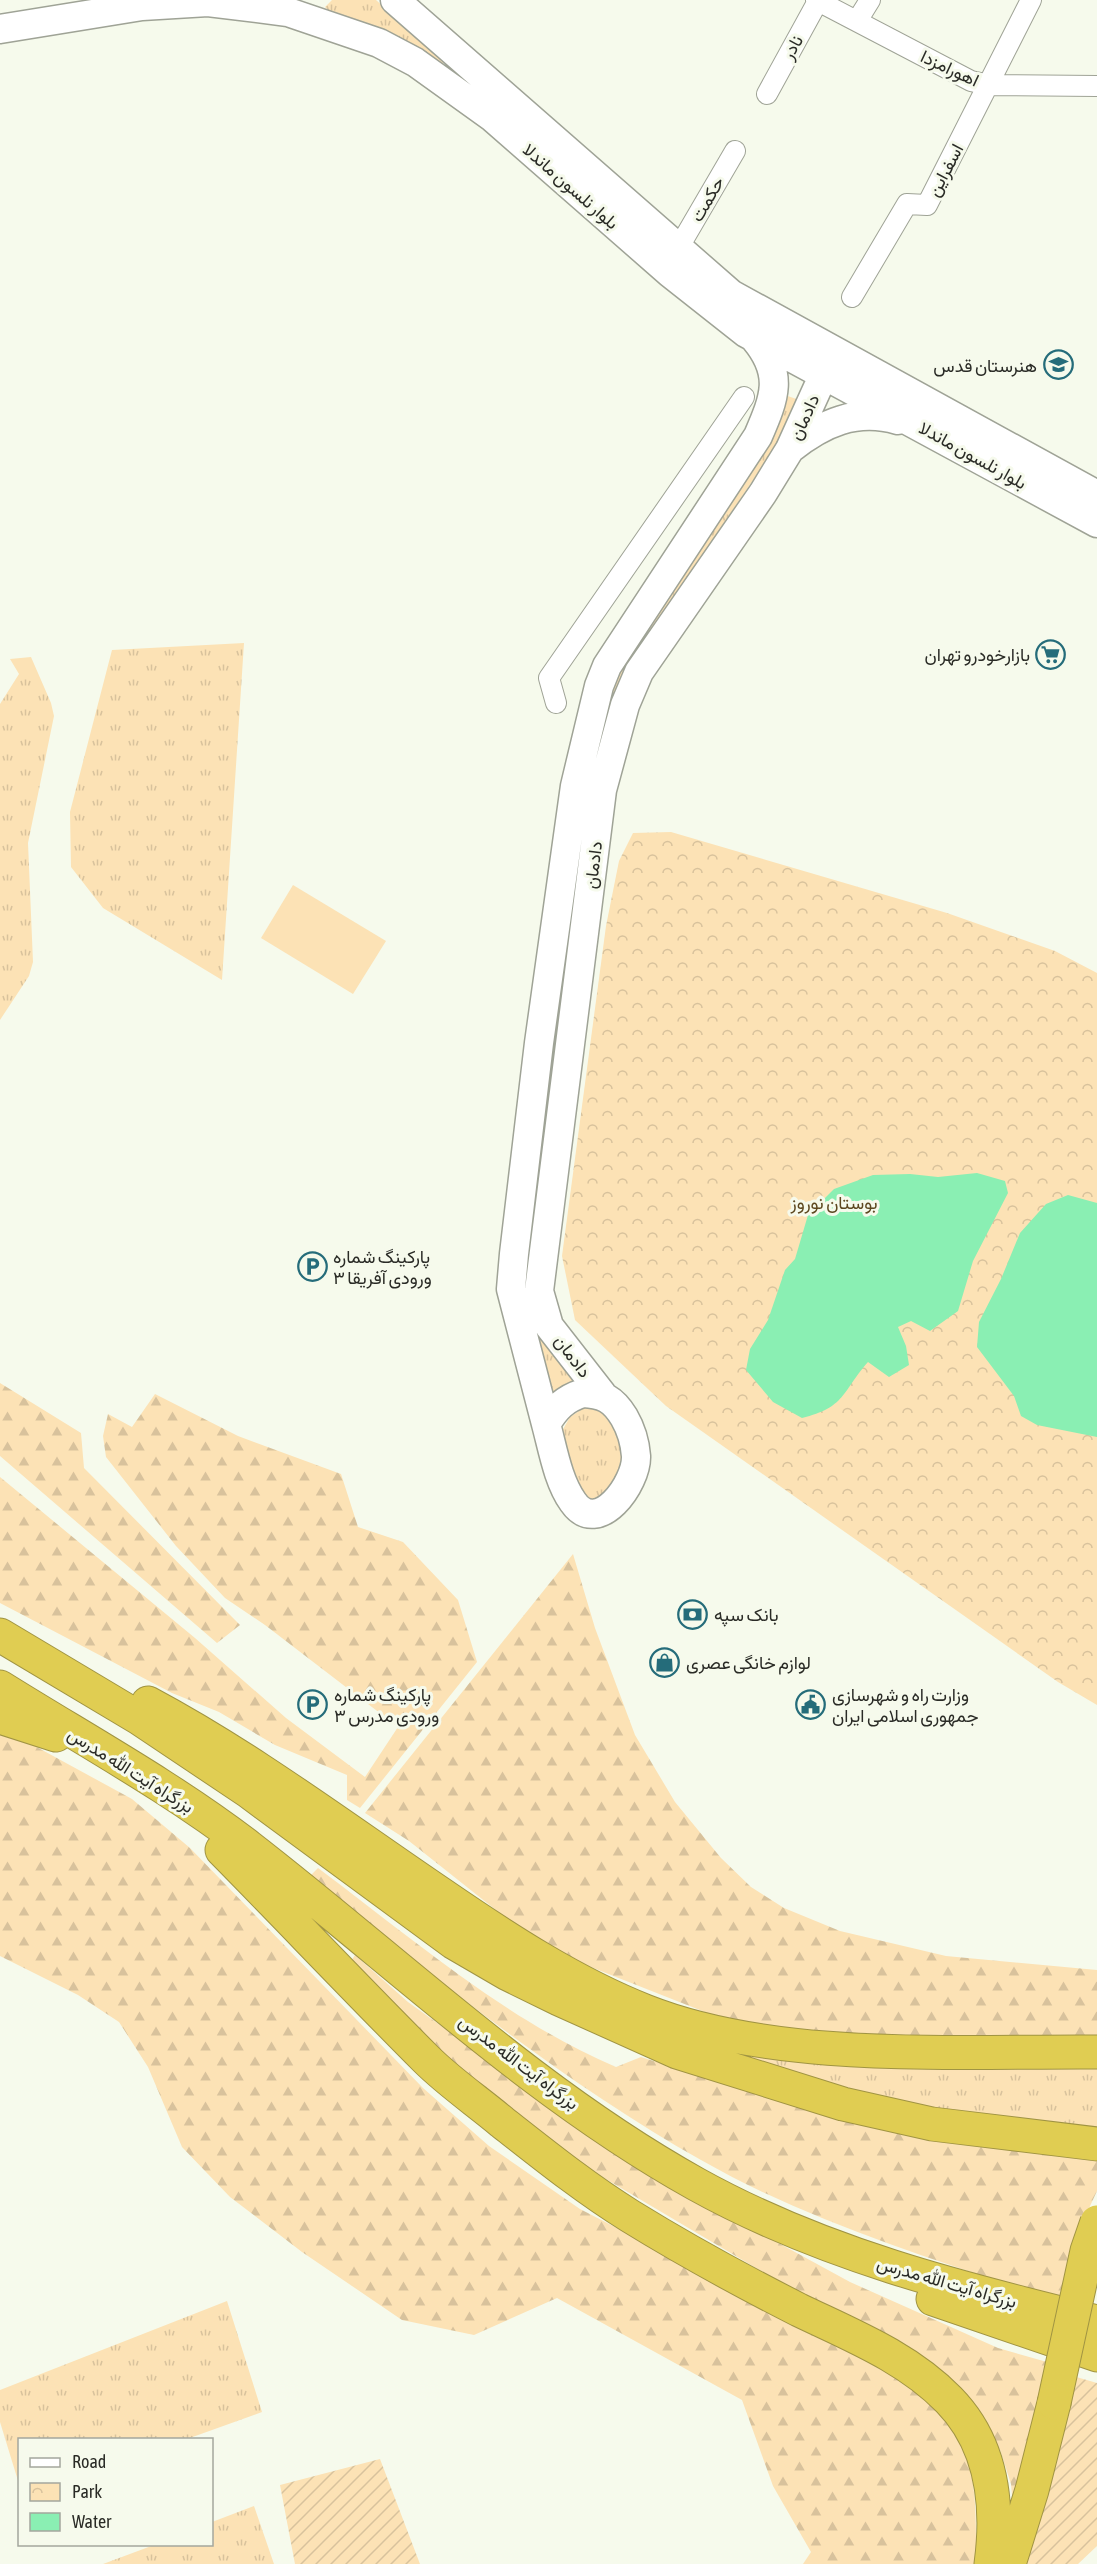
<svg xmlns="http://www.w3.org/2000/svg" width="1097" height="2564" font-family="'Asap Condensed',Vazirmatn,sans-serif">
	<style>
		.grass { fill: url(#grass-tufts) }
		.forest { fill: url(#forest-firs) }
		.park { fill: url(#park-crowns) }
		.garden { fill: url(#garden-furrows) }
		.pitch { fill: #fce2b5 }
		.water { fill: #8aefb3 }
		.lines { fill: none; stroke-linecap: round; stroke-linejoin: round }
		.street-casing { stroke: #9fa396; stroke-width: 22 }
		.secondary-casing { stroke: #9fa396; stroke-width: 31 }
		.highway-casing { stroke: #a09443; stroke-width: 35 }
		.street { stroke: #fff; stroke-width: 20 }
		.secondary { stroke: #fff; stroke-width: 28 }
		.highway { stroke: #e0cd52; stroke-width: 33 }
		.highway-bridge-casing { stroke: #a09443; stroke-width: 35; stroke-linecap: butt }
		.highway-bridge { stroke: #e0cd52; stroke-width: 33 }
		.labels { text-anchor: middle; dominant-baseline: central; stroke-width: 6; stroke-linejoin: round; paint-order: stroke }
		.street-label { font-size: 18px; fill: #2a2b26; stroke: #f6faec }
		.poi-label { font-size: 18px; fill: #2a2b26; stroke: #f6faec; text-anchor: start }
		.park-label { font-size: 18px; fill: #5d4820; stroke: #f6faec }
	</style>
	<defs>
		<pattern id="grass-tufts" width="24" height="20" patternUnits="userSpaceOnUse" patternTransform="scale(1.5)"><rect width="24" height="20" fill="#fce2b5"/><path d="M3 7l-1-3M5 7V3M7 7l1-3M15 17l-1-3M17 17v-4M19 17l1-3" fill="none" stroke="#d8c29c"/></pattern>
		<pattern id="forest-firs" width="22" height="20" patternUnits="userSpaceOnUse" patternTransform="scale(1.5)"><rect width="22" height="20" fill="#fce2b5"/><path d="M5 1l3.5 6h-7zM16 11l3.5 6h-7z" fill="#d8c29c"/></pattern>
		<pattern id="park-crowns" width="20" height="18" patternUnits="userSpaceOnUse" patternTransform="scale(1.5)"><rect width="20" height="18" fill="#fce2b5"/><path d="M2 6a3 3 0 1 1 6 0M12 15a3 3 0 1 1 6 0" fill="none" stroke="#d8c29c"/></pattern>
		<pattern id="garden-furrows" width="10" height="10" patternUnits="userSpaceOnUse" patternTransform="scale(1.5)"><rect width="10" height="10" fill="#fce2b5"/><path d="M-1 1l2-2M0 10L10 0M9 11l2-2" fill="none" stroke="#d8c29c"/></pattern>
	</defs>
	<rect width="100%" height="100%" fill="#f6faec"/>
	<path class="grass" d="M332,0H376L442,59L445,69L440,71L355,19L331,13L325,7Z
		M782,394L802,401L789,427L634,656L614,701H608L627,653Z
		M244,643L222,980L103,908L71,867L70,812L112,650Z
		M31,657L51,703L54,716L28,843L33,962L29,976L0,1020V704L19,674L10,659Z
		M588,802L530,1239L528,1282L586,1384L553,1399L522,1295L541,1107Z
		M585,1407H601L615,1421L627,1466L605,1501L580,1498L562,1431L570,1417Z
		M686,2036L1097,2068V2129C1012,2122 926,2109 843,2089C790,2077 737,2055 686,2036Z
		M227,2301L262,2412L187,2439L20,2440L19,2484L0,2422V2390Z
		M254,2506L274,2564H103L154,2545L212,2544V2522Z"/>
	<path class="forest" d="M0,1383L81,1433L84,1468L240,1625L217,1643L0,1456Z
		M155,1394L238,1436L341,1474L358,1527L403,1542L458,1600L477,1662L360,1808L347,1800V1775L275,1745L219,1712L172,1693L0,1603V1477L195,1638L286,1718L365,1777L398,1727L265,1625L225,1598L176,1546L106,1457L103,1436L108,1414L132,1427Z
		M573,1554L595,1628L635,1735L675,1802L721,1858L751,1887L784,1908L840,1931L946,1956L1097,1970V2041L846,2040L720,2018L573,1960L530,1937L409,1841L365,1813Z
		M0,1727L132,1799L190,1848L423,2088L489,2146L580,2209L901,2374C914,2385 930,2395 941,2408C979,2454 976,2508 976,2564H803L811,2552L773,2486L742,2400L557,2298L474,2335L402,2320L302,2252L230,2197L182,2147L148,2067L119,2022L78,1995L0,1956Z
		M318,1868C413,1939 506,2020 616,2067L641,2057L809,2110L1097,2154V2191L1078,2232L1063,2303C941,2261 813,2224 701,2160C561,2081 435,1977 307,1879Z
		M355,1955L408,2002L630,2162L850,2282L998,2348L1054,2364L1014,2517L1011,2484L1000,2450L979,2419L817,2304L599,2175L496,2103L350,1963Z"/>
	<path class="park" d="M671,832L947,913L1055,951L1097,973V1705L1058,1682L666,1406L575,1320L562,1256L606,926L619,861L633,833Z"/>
	<path class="garden" d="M1066,2374L1097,2383V2546L1078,2564H1017Z
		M380,2459L420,2564H295L280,2485Z"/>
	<path class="pitch" d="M293,885L386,941L353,994L261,938Z"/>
	<path class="water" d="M977,1173L1005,1181L1008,1193L973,1261L958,1311L930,1331L911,1321L898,1327L906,1346L909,1365L889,1377L868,1362C841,1393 846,1407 802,1418L773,1402L746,1370L750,1349L768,1320L785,1270L795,1259L808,1215L834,1189L873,1175L910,1174L938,1177Z
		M1068,1195L1097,1203V1437L1037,1425L1021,1416L1014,1396L977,1347L979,1322L1001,1279L1020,1233L1046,1204Z"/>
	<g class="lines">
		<defs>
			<path id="street" d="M816,0L971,81L989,85L1097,86
				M857,21L870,0
				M767,94L818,1
				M679,247L735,151
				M852,297L907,204L927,205L1031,0
				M556,703L549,678L744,397"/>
			<path id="secondary" d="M395,0L731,294L1097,495
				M0,29L142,6L208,2L288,12L379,43L415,62L493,118L670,273L746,333L1097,523
				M790,449C823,423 856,408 898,420
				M583,1393C603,1394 613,1399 624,1417C631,1429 635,1442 636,1456C637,1483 598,1538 573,1502C558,1481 553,1450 546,1424C556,1408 564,1399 583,1393Z
				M602,1394L549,1326L539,1291L602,790L625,705L639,672L763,493L790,449L824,374
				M546,1424L511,1289L514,1254L539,1043L575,786L599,686L607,666L758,436C775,397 784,374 755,339"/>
			<path id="highway" d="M0,1635L139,1718L248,1791L453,1942L508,1974L559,1999L677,2052L843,2104L932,2124L1097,2144
				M0,1687C83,1739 171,1787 249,1847C395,1960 534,2094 696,2184C820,2253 960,2289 1097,2322
				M148,1703C251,1758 345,1829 441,1894C505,1938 574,1983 645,2011C776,2063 957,2051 1097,2052
				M0,1717L56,1735
				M222,1850C290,1919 357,1990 426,2059C449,2082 477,2101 502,2122C544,2155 585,2188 630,2216C685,2250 742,2281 799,2310C851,2335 907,2357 949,2400C992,2444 999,2505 991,2564
				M933,2299L1097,2355
				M1009,2564L1032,2490L1054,2403"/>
		</defs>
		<use href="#street" class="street-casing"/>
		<use href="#secondary" class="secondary-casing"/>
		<use href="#highway" class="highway-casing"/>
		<use href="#street" class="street"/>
		<use href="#secondary" class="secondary"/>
		<use href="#highway" class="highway"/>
		<defs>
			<path id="highway-bridge" d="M1054,2403L1087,2251L1097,2222"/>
		</defs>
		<use href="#highway-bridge" class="highway-bridge-casing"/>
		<use href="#highway-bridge" class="highway-bridge"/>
	</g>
	<defs>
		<symbol id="school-ring" viewBox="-11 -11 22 22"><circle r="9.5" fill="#f6faec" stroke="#256c7a" stroke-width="1.5"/><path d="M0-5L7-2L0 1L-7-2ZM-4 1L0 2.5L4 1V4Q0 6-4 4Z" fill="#256c7a"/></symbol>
		<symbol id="supermarket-ring" viewBox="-11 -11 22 22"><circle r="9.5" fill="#f6faec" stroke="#256c7a" stroke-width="1.5"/><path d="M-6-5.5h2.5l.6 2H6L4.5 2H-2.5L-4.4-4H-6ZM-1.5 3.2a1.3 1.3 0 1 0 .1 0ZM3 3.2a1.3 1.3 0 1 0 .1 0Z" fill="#256c7a"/></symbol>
		<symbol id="parking-ring" viewBox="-11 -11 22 22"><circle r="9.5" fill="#f6faec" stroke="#256c7a" stroke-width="1.5"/><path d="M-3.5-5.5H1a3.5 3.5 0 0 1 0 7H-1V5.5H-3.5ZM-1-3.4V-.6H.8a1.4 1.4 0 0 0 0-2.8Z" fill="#256c7a"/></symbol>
		<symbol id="bank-ring" viewBox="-11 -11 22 22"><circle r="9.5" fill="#f6faec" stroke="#256c7a" stroke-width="1.5"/><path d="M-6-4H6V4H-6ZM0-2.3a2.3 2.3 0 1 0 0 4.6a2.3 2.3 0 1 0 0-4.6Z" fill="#256c7a"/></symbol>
		<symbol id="shop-ring" viewBox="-11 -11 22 22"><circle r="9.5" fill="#f6faec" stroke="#256c7a" stroke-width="1.5"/><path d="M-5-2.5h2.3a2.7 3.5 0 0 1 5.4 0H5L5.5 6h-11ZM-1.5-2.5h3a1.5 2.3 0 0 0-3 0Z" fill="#256c7a"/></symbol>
		<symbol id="civic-ring" viewBox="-11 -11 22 22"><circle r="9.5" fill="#f6faec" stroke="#256c7a" stroke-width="1.5"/><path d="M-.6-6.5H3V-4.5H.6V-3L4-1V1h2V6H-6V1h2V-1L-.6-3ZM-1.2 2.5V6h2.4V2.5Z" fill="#256c7a"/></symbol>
	</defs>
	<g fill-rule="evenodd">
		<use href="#school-ring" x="1042" y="348" width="33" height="33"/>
		<use href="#supermarket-ring" x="1034" y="638" width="33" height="33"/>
		<use href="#parking-ring" x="296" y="1250" width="33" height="33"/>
		<use href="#bank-ring" x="676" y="1598" width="33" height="33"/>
		<use href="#shop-ring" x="648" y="1646" width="33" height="33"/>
		<use href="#parking-ring" x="296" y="1688" width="33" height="33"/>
		<use href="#civic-ring" x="794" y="1688" width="33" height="33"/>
	</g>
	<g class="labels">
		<g class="street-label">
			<text transform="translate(792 47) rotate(-61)">نادر</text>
			<text transform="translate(950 68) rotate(25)">اهورامزدا</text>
			<text transform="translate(945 170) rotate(-62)">اسفراین</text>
			<text transform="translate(571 186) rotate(41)">بلوار نلسون ماندلا</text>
			<text transform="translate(707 199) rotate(-60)">حکمت</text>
			<text transform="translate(804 417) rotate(-65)">دادمان</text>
			<text transform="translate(973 455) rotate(29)">بلوار نلسون ماندلا</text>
			<text transform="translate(593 865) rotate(-83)">دادمان</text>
			<text transform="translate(573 1356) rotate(53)">دادمان</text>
			<text transform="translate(131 1770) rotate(32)">بزرگراه آیت الله مدرس</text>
			<text transform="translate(519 2062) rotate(37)">بزرگراه آیت الله مدرس</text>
			<text transform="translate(947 2282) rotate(16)">بزرگراه آیت الله مدرس</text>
		</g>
		<g class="poi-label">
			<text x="1037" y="365" text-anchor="end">هنرستان قدس</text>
			<text x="1030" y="654" text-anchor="end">بازارخودرو تهران</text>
			<text x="333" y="1256">پارکینگ شماره<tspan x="333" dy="21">۳ ورودی آفریقا</tspan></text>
			<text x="714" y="1614">بانک سپه</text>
			<text x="686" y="1662">لوازم خانگی عصری</text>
			<text x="334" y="1694">پارکینگ شماره<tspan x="334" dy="21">۳ ورودی مدرس</tspan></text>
			<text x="832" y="1694">وزارت راه و شهرسازی<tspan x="832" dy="21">جمهوری اسلامی ایران</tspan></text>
		</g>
		<g class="park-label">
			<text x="834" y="1202">بوستان نوروز</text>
		</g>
	</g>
	<rect x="18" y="2438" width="195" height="108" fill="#f6faec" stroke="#a4a79d" stroke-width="1.5"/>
	<rect x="30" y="2458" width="30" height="9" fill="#ffffff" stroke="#a4a79d" stroke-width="1.5"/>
	<text x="72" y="2468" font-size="18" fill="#2a2b26">Road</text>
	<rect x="30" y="2483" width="30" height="18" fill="url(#park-crowns)" stroke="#a4a79d" stroke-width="1.5"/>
	<text x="72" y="2498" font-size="18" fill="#2a2b26">Park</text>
	<rect x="30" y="2513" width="30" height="18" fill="#8aefb3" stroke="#a4a79d" stroke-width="1.5"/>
	<text x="72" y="2528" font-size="18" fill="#2a2b26">Water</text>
</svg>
